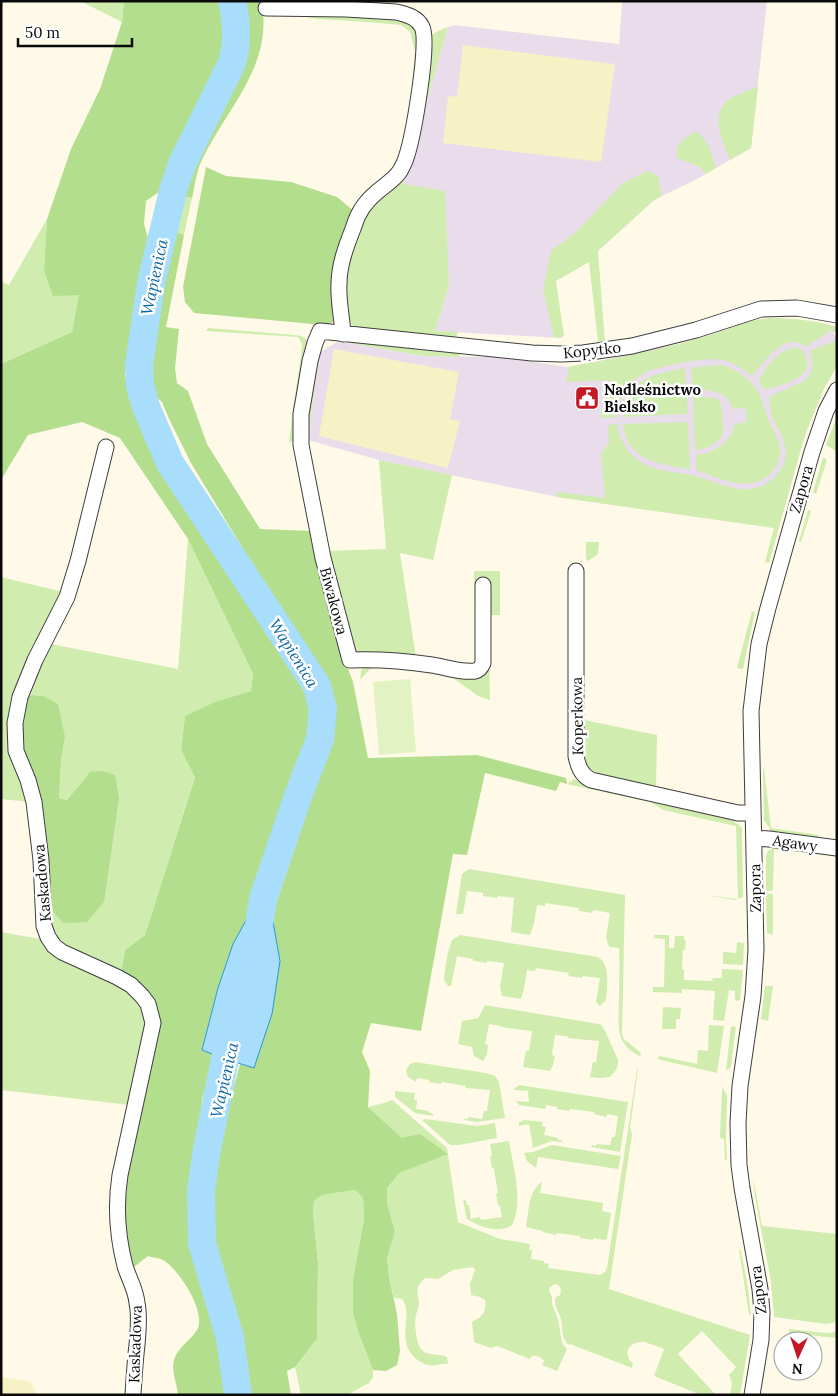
<svg xmlns="http://www.w3.org/2000/svg" width="838" height="1396" font-family="Lora,serif">
	<style>
		.industrial { fill: #e9ddeb }
		.farmland { fill: #f7f2c6 }
		.green { fill: #d0ecaf }
		.forest { fill: #b3de8d }
		.pitch { fill: #e3f2c2 }
		.water { fill: #a8defb; stroke: #2997d8 }
		.lines { fill: none; stroke-linecap: round; stroke-linejoin: round }
		.river { stroke: #a8defb; stroke-width: 28 }
		.street-casing { stroke: #3d3d3d; stroke-width: 17 }
		.street { stroke: #fff; stroke-width: 15 }
		.labels { text-anchor: middle; dominant-baseline: central; stroke-width: 5; stroke-linejoin: round; paint-order: stroke }
		.street-label { font-size: 15px; fill: #0a0a0a; stroke: #fff }
		.poi-label { font-size: 15px; font-weight: bold; fill: #0a0a0a; stroke: #fff; text-anchor: start }
		.water-label { font-size: 16px; font-style: italic; fill: #0b66a5; stroke: #fff }
	</style>
	<rect width="100%" height="100%" fill="#fffae8"/>
	<path class="industrial" d="M622,1H767L751,148L697,179L654,200L598,251L553,281L561,338L435,331L449,285L403,185L448,27L454,25L619,44Z
		M832,329L837,340L774,528L557,497L379,460L308,440L319,356L322,351L339,341L423,356L499,357L568,367L609,359L656,348Z"/>
	<path class="farmland" d="M463,45L615,64L601,162L443,143L448,96L457,97Z
		M334,349L459,372L450,419L460,421L448,468L319,436Z
		M1,1377L31,1382L36,1394L1,1395Z"/>
	<path class="green" d="M80,1H124L122,22Z
		M283,11L330,14H380L402,17L409,21L418,32L420,55L408,131L415,51L410,32L401,25L367,22L317,19L281,13L276,15L272,18L276,13Z
		M448,27L403,184L445,191L449,285L435,331L458,332L456,337L451,338L358,328L352,325L349,322L344,281L364,213L398,182L431,35L438,31Z
		M758,87L751,148L730,160C722,139 707,112 733,97C741,93 750,90 758,87Z
		M697,132C709,141 712,154 716,168L706,174L700,167L677,158C674,145 686,135 697,132Z
		M647,171L658,176L662,196L654,200L598,251L605,342H598L589,262L556,281L564,336L561,338L554,337L543,290L551,251L576,232L623,183Z
		M182,196L192,198L184,235L175,232Z
		M47,219L44,271L80,294L72,332L1,364V282L9,285Z
		M769,318C792,318 814,320 837,327V331L833,332L831,330L806,347C785,330 766,360 754,374L751,375C743,370 734,363 724,360C706,357 662,365 645,373C636,377 630,384 625,391L605,380L570,382L566,381L569,369L568,367C616,358 665,349 710,335C730,329 748,320 769,318Z
		M208,328L295,335C302,336 305,337 310,343L294,440L289,443L293,408L301,357L302,344L298,337L206,331Z
		M340,339L458,351L460,357L423,356L339,341Z
		M837,340V358L835,361L837,362V366L824,389L805,435L769,563L765,562L774,528L557,497L558,492L605,498L601,454L609,443L608,425L617,424C619,443 633,461 651,467C664,472 682,473 696,476C720,483 747,499 770,481C777,476 783,468 785,459C789,443 777,430 772,416C770,410 770,403 769,397L804,381C813,373 814,362 810,351Z
		M795,347L802,350C817,370 798,380 781,385C775,387 768,390 762,388L759,381C765,366 779,350 795,347Z
		M319,350L322,351L319,356L308,440L305,435Z
		M723,365C740,371 756,383 762,400C764,406 765,413 768,419C772,428 778,437 780,447C781,456 778,466 772,472C752,495 719,478 696,470V455C714,453 731,443 735,424L747,422L745,408L733,409C727,390 710,390 693,390L691,368L706,366Z
		M684,368L685,370L688,414L623,417C630,377 649,376 684,368Z
		M604,385H607L622,396L617,417L601,418L600,410H606Z
		M693,396L716,398C722,403 722,408 722,415C722,420 723,426 723,431C721,444 706,449 695,450Z
		M837,417V452L826,445Z
		M688,422L690,468L689,469C659,464 627,461 623,424Z
		M823,457L827,460L816,494L813,492Z
		M379,460L452,475L433,560L400,553L416,658L359,653L350,646L325,551L386,549Z
		M808,510L811,511L801,542L799,541Z
		M188,539L253,674L251,691L216,702L185,716L181,750L195,776L145,935L125,950L121,973L59,942L51,927L49,907L90,772L67,800L59,798L61,760L65,737L43,696L31,695L36,675L51,644L178,669Z
		M586,542H599L598,554L588,561L586,559Z
		M474,571H500V615H490L476,665Z
		M1,577L63,592L22,683L30,802L1,799Z
		M752,611L755,612L743,669L737,668Z
		M489,648L490,700L478,696L453,678L393,666L370,669L360,680L361,671L365,666L370,664H393L429,667L464,674H478C488,668 487,659 487,649Z
		M584,720L657,735L656,791L593,776L583,767L580,721Z
		M763,768H764L771,828L819,835L818,839L769,831L770,828L764,821Z
		M574,779L581,782L733,818L734,822L739,825L742,828L743,897L735,900L705,895L738,899L736,826L663,810L650,802L567,784Z
		M772,845L829,851L834,856L774,849L773,891H766V856L768,851L772,849Z
		M469,869L625,895L622,1034L624,1039L641,1053L640,1056C631,1053 625,1046 621,1038C617,1027 619,1014 619,1003C619,985 620,966 619,948L609,947L606,937L610,913L593,910L592,913L579,911V908L545,903V906L537,905L534,923L530,935L511,932L514,898L498,896L497,898L483,896V893L467,891L463,914H456L462,874Z
		M766,893L773,894V935L767,933Z
		M1,932L46,940L137,994L149,1016L130,1105L1,1090Z
		M460,935L598,957C611,965 607,986 606,1000L600,1006L596,1002L600,978L583,976L582,978L568,976L569,973L536,968L535,971L527,970L524,989L521,999L502,996L500,987L504,963L487,961V963L473,961V959L457,956L451,986H448L444,980V976L448,952L452,940Z
		M654,935H669V948H674L675,936H684V940L686,941L685,950H683L682,969L684,970V980L712,981L713,978H722V969L743,970L740,1000L736,1001L735,999V991L729,990L724,1021L713,1020L715,991L682,989V993L653,992V987H664L665,939L654,938Z
		M737,942L744,943L743,965L723,964V952L736,953Z
		M765,986H773L768,1021L761,1019Z
		M485,1005L599,1024L602,1026L606,1033L618,1060V1064L616,1070L610,1077L599,1078L590,1077L593,1062H596L599,1041L568,1038L567,1036L555,1035L552,1055L555,1056L553,1065L550,1071L523,1067L526,1051H529L532,1031L501,1027V1026L489,1024L485,1044L488,1045L487,1054L483,1061L474,1056L472,1047L458,1044L462,1021L478,1018Z
		M663,1007L681,1008L680,1019H676V1029H662Z
		M709,1025L724,1026L717,1073L657,1059L660,1056L697,1064L698,1050L708,1051Z
		M731,1026L736,1027L731,1066L730,1068L726,1071Z
		M415,1062L486,1073L495,1076L499,1082L505,1118L477,1122L464,1120V1119H468L469,1117L482,1119L484,1111H487L490,1090L466,1088V1086L442,1082L441,1084L429,1082V1080L417,1078L416,1082L408,1077L406,1070L410,1064Z
		M638,1069L630,1128L632,1134L609,1289L750,1335L740,1395H730L732,1383L729,1375L736,1367L702,1331L678,1354L716,1395H701L654,1376L664,1349C658,1347 651,1344 645,1342C630,1340 621,1353 633,1364L632,1368L570,1344L569,1345C561,1339 563,1329 561,1319C560,1314 554,1306 555,1300C555,1297 558,1296 560,1295L561,1290L559,1286L555,1284L550,1287L549,1291L552,1297V1304L558,1319L562,1343L567,1349L557,1371L542,1365L544,1361C541,1357 537,1355 532,1356L530,1359L497,1346L491,1348L474,1342L472,1322C482,1317 487,1312 485,1300L480,1297L471,1295L470,1284L475,1270L473,1267L453,1270L438,1279L425,1278C422,1281 419,1284 418,1287C416,1293 419,1298 419,1303C419,1307 417,1311 416,1315C414,1323 416,1342 421,1349C428,1357 439,1353 447,1357L448,1364C441,1363 436,1367 429,1365C423,1364 419,1361 415,1358C395,1338 414,1315 402,1299L394,1298L389,1277L387,1258L395,1232L387,1203V1187L399,1173L448,1153L402,1138L368,1107L384,1103L392,1100L447,1148L458,1222L500,1239L530,1244L529,1250H532L531,1259L544,1261V1263L549,1264L548,1268L600,1275L605,1272L607,1268L637,1070Z
		M519,1085L628,1102L620,1152L591,1147L592,1145L596,1146L597,1144L610,1145L612,1137H615L618,1116L607,1114V1117L594,1114V1112L570,1109L569,1111L557,1109V1107L546,1105L545,1109L519,1105L516,1101L529,1102L528,1091L514,1090L515,1088Z
		M722,1088L724,1089V1091L727,1095V1099L726,1139L727,1159L725,1161L724,1139L720,1138Z
		M395,1091L415,1093L414,1100H417L416,1109L429,1111V1113L433,1114V1116L415,1113L395,1097Z
		M425,1119L477,1126L495,1123L497,1138L459,1145H450L422,1120Z
		M524,1120L543,1122L542,1126L546,1127L544,1135L558,1138V1140H562V1142L552,1141L533,1148L529,1124L519,1126V1123Z
		M509,1141C513,1166 524,1203 512,1225C498,1234 480,1227 467,1219L463,1201L466,1200L467,1205H469L471,1219L480,1217L481,1220L502,1217L500,1206L498,1205L496,1193H498L494,1169L492,1168L490,1157L492,1156L490,1144Z
		M552,1145L621,1156L618,1169L538,1157L536,1168L527,1161L524,1153L533,1152Z
		M753,1176L762,1226L837,1234V1322L826,1324L774,1317L771,1282L755,1197Z
		M542,1182L540,1193L603,1203L602,1211L611,1213L607,1239L605,1240L594,1238L593,1240L580,1238V1236L557,1233L556,1235L543,1232V1231L526,1227C529,1213 528,1190 542,1182Z
		M355,1190L363,1198L364,1219L353,1280V1313L359,1334L373,1370V1377L369,1383L347,1395H301L295,1367L317,1339L318,1263L313,1213L314,1201L322,1195Z
		M739,1249L741,1251L748,1288L751,1314L749,1315Z
		M789,1329L826,1333L837,1332V1338L789,1333Z"/>
	<path class="forest" d="M124,1H223L227,24L228,43L225,58L219,74L183,136L159,192L146,201L144,224L150,245L143,271L125,374L129,398L143,434L201,527L307,686L314,712L313,741L264,866L251,911L233,944L218,988L202,1049L214,1055L202,1100L194,1191L196,1243L220,1338L228,1395H178C177,1383 171,1373 174,1360C177,1348 191,1340 197,1330C207,1313 180,1272 166,1262C162,1258 154,1258 148,1256L134,1267L129,1266L120,1204L158,1018L121,973L125,950L145,935L195,777L181,750L185,716L215,702L251,691L253,674L188,539L120,438L82,422L28,435L1,480V364L72,332L79,295L53,296L44,271L47,219L71,149L100,89L122,22Z
		M240,1H261C275,64 226,109 202,160C196,172 195,186 192,198L182,196C185,185 187,173 192,162C209,123 239,87 245,43C247,29 243,15 240,1Z
		M206,167L226,176L291,182L337,197L355,212L334,321L330,324L323,325L194,313L185,302L183,287Z
		M175,232L184,235L166,327L179,329L175,368L177,383L188,391L207,444L260,529L312,531L343,655L353,682L368,758L477,755L566,778L567,784L560,782L556,791L485,773L467,855L453,854L421,1031L371,1023L362,1052L370,1071L368,1107L402,1138L420,1134L448,1154L399,1173L387,1188V1203L395,1232L387,1258L389,1277L397,1314L400,1351L397,1365L386,1371L373,1370L359,1334L353,1313V1280L364,1219L363,1198L355,1190L322,1195L314,1201L313,1213L318,1263L317,1339L295,1367L287,1371L291,1395H246L238,1335L210,1236L215,1157L240,1064L254,1068L280,961L272,916L327,752L331,725L329,696L322,675L282,608L251,562L217,506L191,463L170,421L162,402L152,393L148,375L149,350L159,282L168,248Z
		M31,695L43,696L58,704L65,737L61,760L59,798L67,800L90,772L102,771L115,775L119,798L104,902L87,922L63,923L49,907L20,752L23,701Z"/>
	<path class="pitch" d="M410,679L416,752L379,755L373,682Z"/>
	<path class="water" d="M251,911L272,916L280,961L272,1014L254,1068L225,1059L202,1050L218,988L233,944Z"/>
	<g class="lines">
		<path class="river" d="M232,1C237,22 238,42 232,63L183,162L174,187L151,283L139,365L140,385L146,407L170,463L317,686L323,709L320,739L297,799L263,899L255,951
			M238,1395L230,1338L202,1243L201,1191L206,1155L225,1059L238,1024"/>
		<defs>
			<path id="street" d="M266,8L346,9
				M343,334C342,317 338,301 339,284C339,264 347,244 354,226C358,212 366,201 377,192C385,185 394,180 400,171C402,167 405,162 406,158C413,138 430,42 422,27C417,17 406,14 396,12L346,9V1
				M106,447L78,561L67,597L35,660L20,697L15,723L16,751L28,780L34,802L41,860L44,926L48,937L54,946L62,952L117,977L131,985L142,996L148,1004L153,1023L120,1175C115,1207 117,1235 125,1266C129,1279 136,1290 137,1303C140,1317 138,1331 137,1345C135,1361 134,1378 133,1395
				M576,571V756C578,766 581,775 591,780L738,813H753
				M483,585V663C481,668 479,670 475,671C462,673 445,667 432,665C405,661 378,659 350,660L323,558L301,445V414L304,397L310,361L315,343L320,331L532,353L561,354L583,353L632,346L696,330L761,309L797,308L837,315
				M754,838L769,839L837,848
				M752,1395L761,1340L762,1312L760,1289L742,1188L739,1165L738,1123L740,1086L753,996L756,950L751,711L759,644L768,608L812,452L826,411L837,390"/>
		</defs>
		<use href="#street" class="street-casing"/>
		<use href="#street" class="street"/>
	</g>
	<defs>
		<symbol id="civic-square" viewBox="-11 -11 22 22"><rect x="-9" y="-9" width="18" height="18" rx="4" fill="#c41925" stroke="#fff"/><path d="M-.6-6.5H3V-4.5H.6V-3L4-1V1h2V6H-6V1h2V-1L-.6-3ZM-1.2 2.5V6h2.4V2.5Z" fill="#fff"/></symbol>
	</defs>
	<g fill-rule="evenodd">
		<use href="#civic-square" x="573" y="384" width="28" height="28"/>
	</g>
	<g class="labels">
		<g class="street-label">
			<text transform="translate(592 350) rotate(-6)">Kopytko</text>
			<text transform="translate(801 489) rotate(-74)">Zapora</text>
			<text transform="translate(334 601) rotate(75)">Biwakowa</text>
			<text transform="translate(577 716) rotate(-91)">Koperkowa</text>
			<text transform="translate(795 843) rotate(8)">Agawy</text>
			<text transform="translate(42 883) rotate(-95)">Kaskadowa</text>
			<text transform="translate(755 888) rotate(-91)">Zapora</text>
			<text transform="translate(758 1290) rotate(-97)">Zapora</text>
			<text transform="translate(135 1344) rotate(-88)">Kaskadowa</text>
		</g>
		<g class="poi-label">
			<text x="604" y="389">Nadleśnictwo<tspan x="604" dy="17">Bielsko</tspan></text>
		</g>
		<g class="water-label">
			<text transform="translate(154 277) rotate(-78)">Wapienica</text>
			<text transform="translate(294 653) rotate(58)">Wapienica</text>
			<text transform="translate(224 1080) rotate(-77)">Wapienica</text>
		</g>
	</g>
	<rect width="838" height="1396" fill="none" stroke="#0a0a0a" stroke-width="5"/>
	<g transform="translate(798 1356) rotate(183)"><circle r="24" fill="#ffffff" stroke="#9d9d9d"/>
	<path d="M0-4L9 19L0 12L-9 19Z" fill="#c41925"/>
	<text y="-8" font-size="14" font-weight="bold" text-anchor="middle" fill="#0a0a0a">N</text>
	</g>
	<path d="M18 38v8h114v-8" fill="none" stroke="#0a0a0a" stroke-width="2.5"/>
	<text x="25" y="38" font-size="15" fill="#0a0a0a" stroke="#ffffff" stroke-width="4" paint-order="stroke">50 m</text>
</svg>
